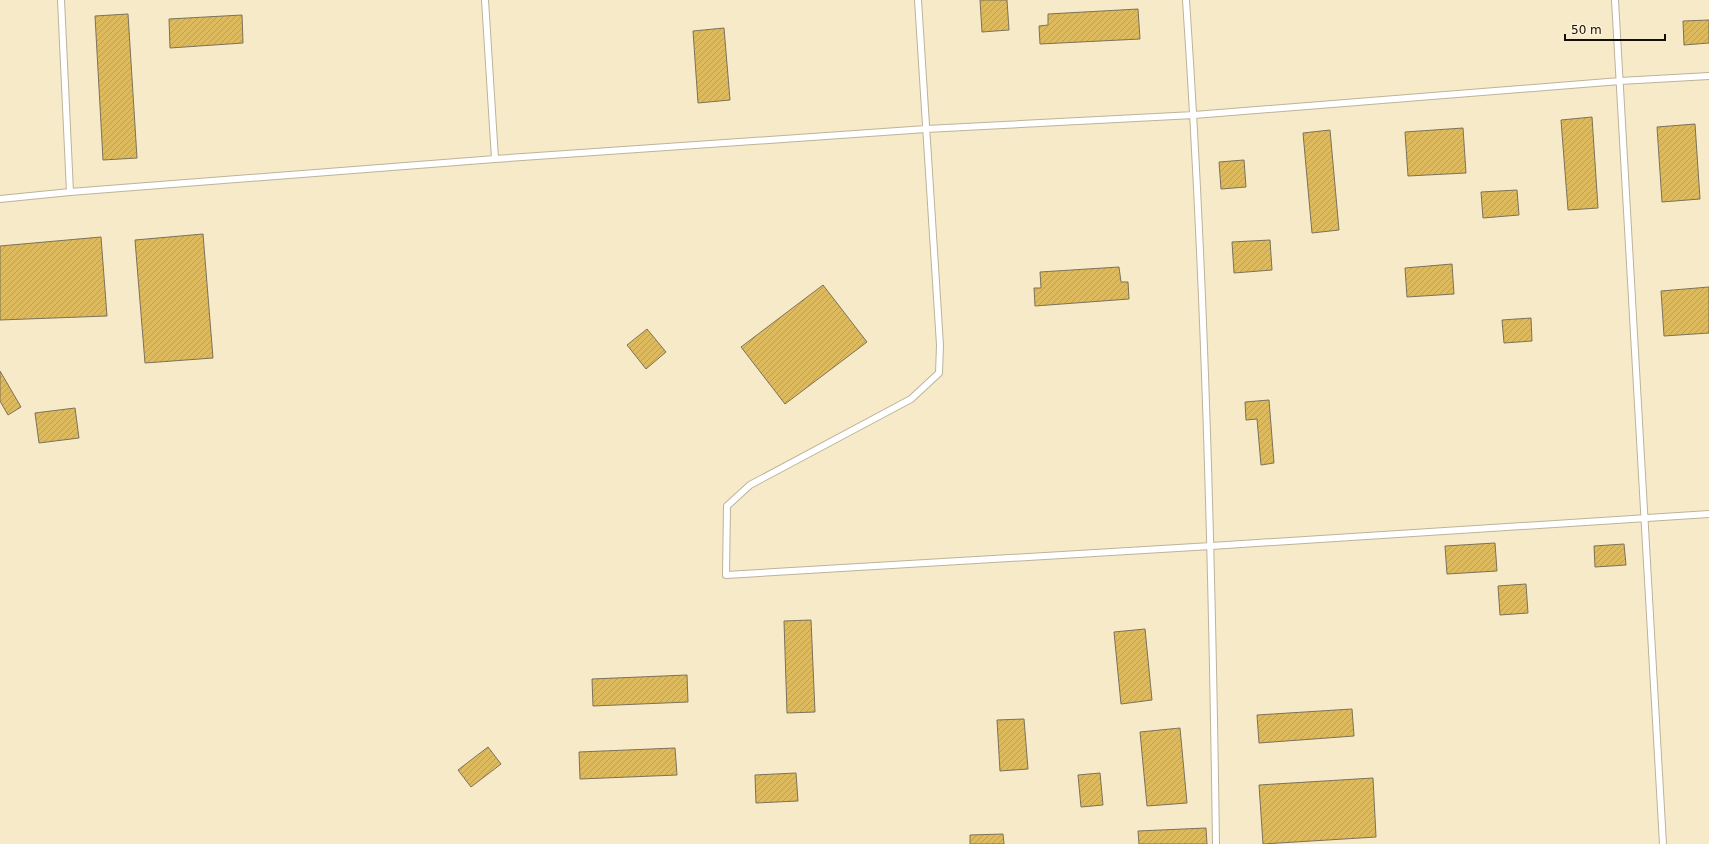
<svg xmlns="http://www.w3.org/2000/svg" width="1709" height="844" font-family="'DejaVu Sans',sans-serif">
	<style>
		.built { fill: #f7eac8 }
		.building { fill: url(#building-hatch); stroke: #7c725b }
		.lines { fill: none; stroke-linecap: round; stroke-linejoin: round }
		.lane-casing { stroke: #bdb39a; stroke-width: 8 }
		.lane { stroke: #fff; stroke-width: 6 }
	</style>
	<defs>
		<pattern id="building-hatch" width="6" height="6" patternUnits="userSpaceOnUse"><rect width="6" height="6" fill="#ddba5d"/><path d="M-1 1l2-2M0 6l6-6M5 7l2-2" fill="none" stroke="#bd9f4f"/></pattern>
	</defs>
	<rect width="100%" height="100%" fill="#fcf2d8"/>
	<path class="built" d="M0,0H1709V844H0Z"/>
	<path class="building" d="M980,0H1007L1009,30L982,32Z
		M1138,9L1140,39L1040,44L1039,26L1048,25V14Z
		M128,14L137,158L103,160L95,16Z
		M242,15L243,43L170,48L169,19Z
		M1709,20V43L1684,45L1683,21Z
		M724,28L730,100L698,103L693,31Z
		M1592,117L1598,208L1568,210L1561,120Z
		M1695,124L1700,199L1662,202L1657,127Z
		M1463,128L1466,173L1408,176L1405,132Z
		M1330,130L1339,230L1312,233L1303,133Z
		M1244,160L1246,187L1221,189L1219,162Z
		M1517,190L1519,215L1483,218L1481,192Z
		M203,234L213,358L145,363L135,240Z
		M101,237L107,316L0,320V246Z
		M1270,240L1272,270L1234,273L1232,242Z
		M1452,264L1454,294L1407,297L1405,268Z
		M1119,267L1121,282H1128L1129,299L1035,306L1034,288H1041L1040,272Z
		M823,285L867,342L785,404L741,347Z
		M1709,287V333L1664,336L1661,291Z
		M1531,318L1532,341L1504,343L1502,320Z
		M647,329L666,352L646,369L627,345Z
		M0,371L21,407L8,415L0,401Z
		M1269,400L1274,463L1261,465L1257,419L1246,420L1245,402Z
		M75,408L79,438L39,443L35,413Z
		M1495,543L1497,571L1447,574L1445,546Z
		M1624,544L1626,565L1595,567L1594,546Z
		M1526,584L1528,613L1500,615L1498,586Z
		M811,620L815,712L787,713L784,621Z
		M1145,629L1152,700L1121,704L1114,632Z
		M687,675L688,702L593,706L592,679Z
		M1352,709L1354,736L1259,743L1257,715Z
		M1024,719L1028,769L1000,771L997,720Z
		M1180,728L1187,803L1147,806L1140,732Z
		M488,747L501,764L471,787L458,770Z
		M675,748L677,775L580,779L579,752Z
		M796,773L798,801L756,803L755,775Z
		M1100,773L1103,805L1081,807L1078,775Z
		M1373,778L1376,837L1263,844L1259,785Z
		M1206,828L1207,844H1139L1138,831Z
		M1003,834L1004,844H970V835Z"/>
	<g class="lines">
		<defs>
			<path id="lane" d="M61,0L70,192
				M485,0L495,159
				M918,0L940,345L939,373L911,399L750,485L727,506L726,575L1211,546L1709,514
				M1186,0C1205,281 1212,563 1216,844
				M1615,0L1663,844
				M0,199L70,192L495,159L926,129L1194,115L1620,81L1709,76"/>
		</defs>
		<use href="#lane" class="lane-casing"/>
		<use href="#lane" class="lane"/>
	</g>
	<path d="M1565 34v6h100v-6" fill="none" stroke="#131007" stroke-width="2"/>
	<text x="1571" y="34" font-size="12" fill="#131007" stroke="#fcf2d8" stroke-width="3" paint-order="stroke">50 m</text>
</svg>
